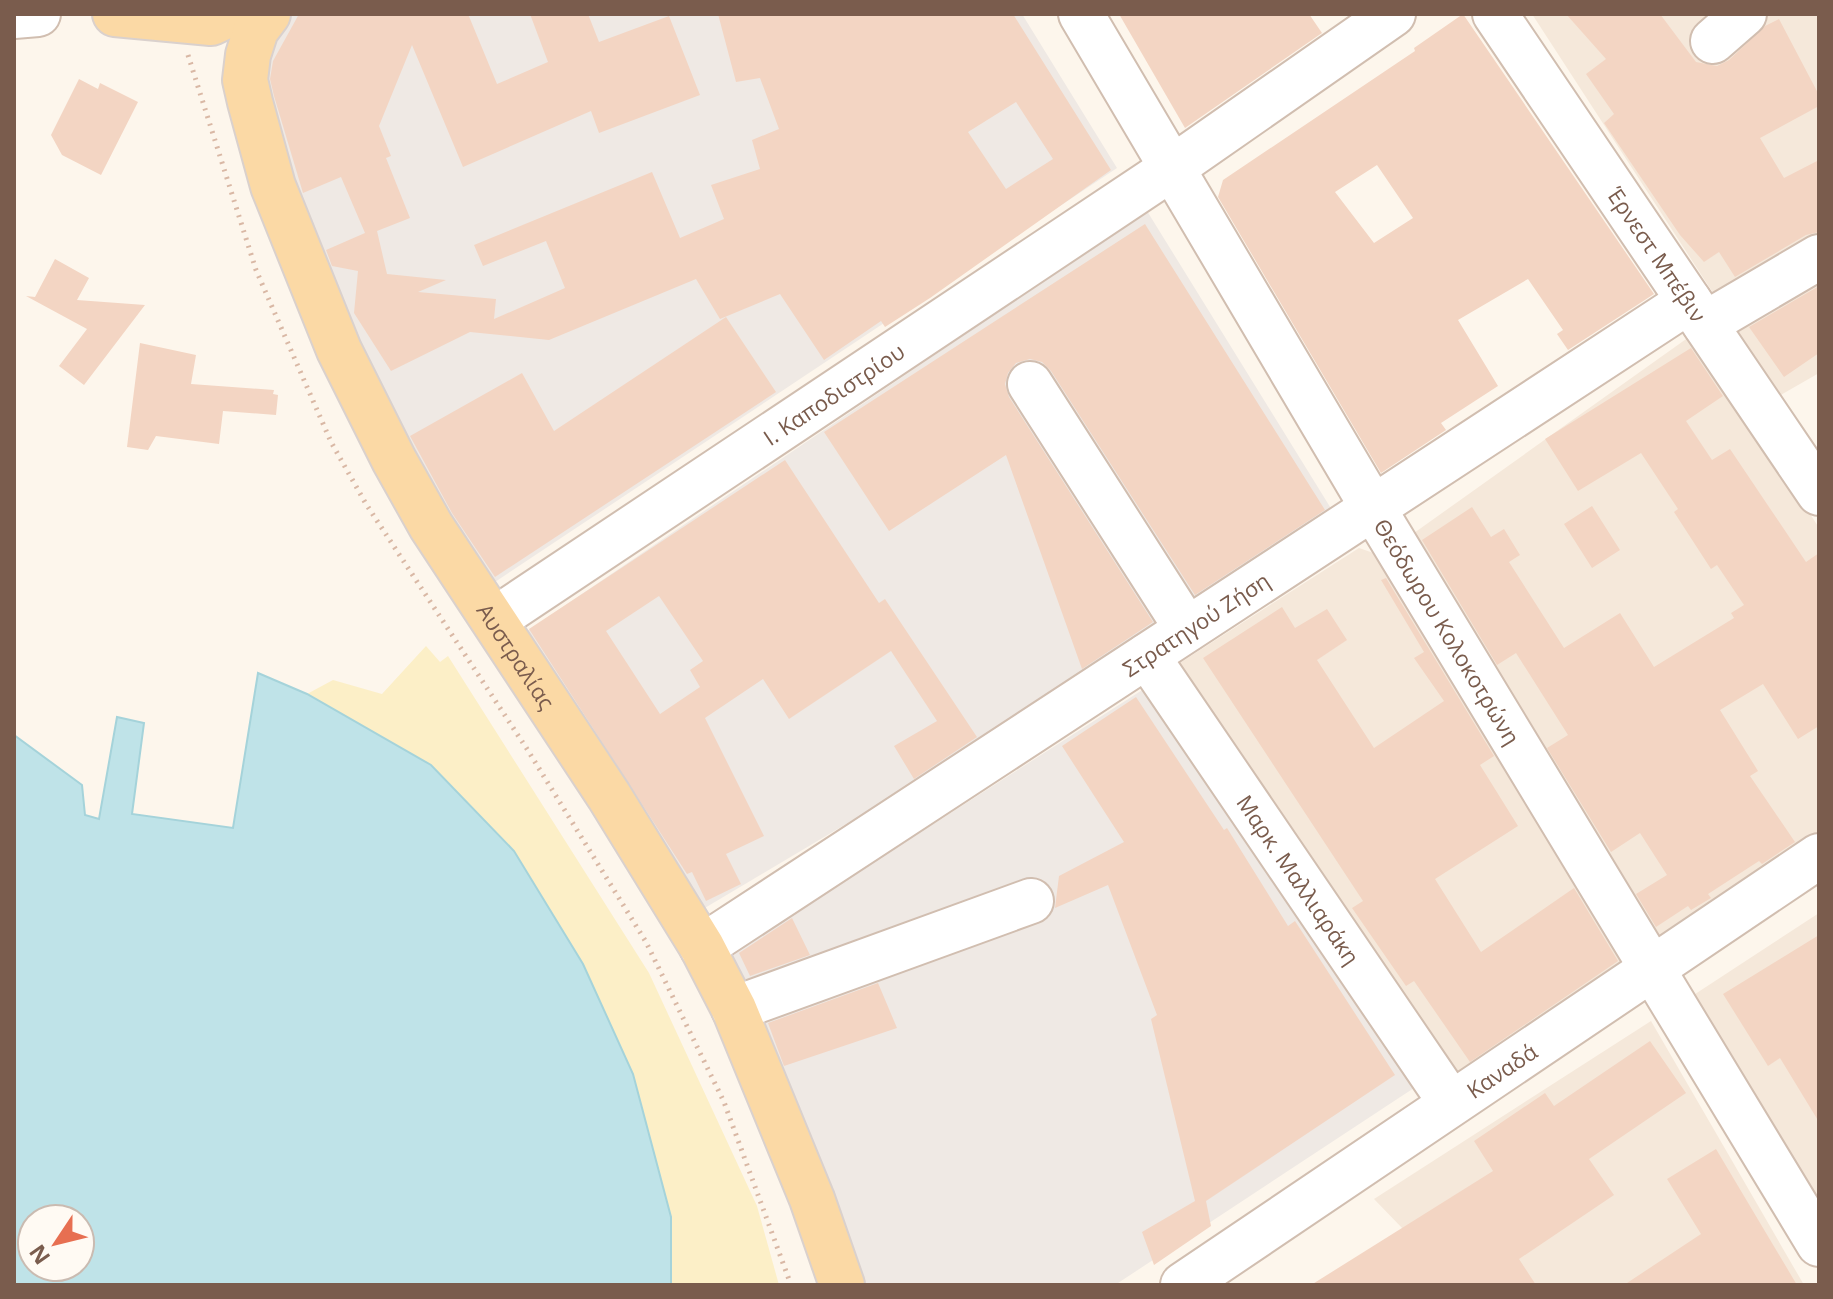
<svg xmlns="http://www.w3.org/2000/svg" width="1833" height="1299" font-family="'Open Sans',sans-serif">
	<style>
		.residential { fill: #f5e8da }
		.industrial { fill: #efe9e4 }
		.sand { fill: #fcefc7 }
		.water { fill: #bfe3e8; stroke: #a5d3da; stroke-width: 2; fill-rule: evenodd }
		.building { fill: #f3d5c3; fill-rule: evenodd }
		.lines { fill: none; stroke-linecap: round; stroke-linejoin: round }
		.minor-casing { stroke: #d1beb0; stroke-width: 48 }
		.major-casing { stroke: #dad1cd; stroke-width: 48 }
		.path { stroke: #d9b8a5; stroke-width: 5; stroke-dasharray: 2 6; stroke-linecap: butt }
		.minor { stroke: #fff; stroke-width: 44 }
		.major { stroke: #fbd9a5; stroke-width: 44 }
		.labels { text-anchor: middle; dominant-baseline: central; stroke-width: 8; stroke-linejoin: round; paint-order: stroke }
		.street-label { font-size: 22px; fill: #7a5c4d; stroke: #fffaf3 }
	</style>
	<rect width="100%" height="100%" fill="#fdf6ec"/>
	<path class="residential" d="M1532,14H1819V237L1717,299Z
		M1819,273V373L1779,396L1728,324Z
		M1696,332L1819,528V832L1652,948L1400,543Z
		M1359,548L1391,559L1638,955L1448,1083L1172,668Z
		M1819,913V1217L1686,1000Z
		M1651,1021L1804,1285H1450L1435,1262L1374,1199Z"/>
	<path class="industrial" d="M287,14H1022L1117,168L483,590L391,442L265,130L268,46Z
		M1147,211L1340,523L1076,687L688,918L511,642Z
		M1150,685L1417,1086L1115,1285H862L727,956L790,916L788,911L935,823Z"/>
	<path class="sand" d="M426,646L440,662L448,656L649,973L757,1206L779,1285H671V1217L633,1074L583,964L514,851L307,694L333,680L382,694Z"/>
	<path class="water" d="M258,673L307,694L431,765L514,851L583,964L633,1074L671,1217V1285H14V735L82,785L85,815L99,819L117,717L144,723L132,814L233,828ZM32,1219H80V1267H32Z"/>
	<path class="building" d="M299,14H468L497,84L548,62L530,14H588L599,42L669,16L700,95L599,133L591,111L463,167L412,45L379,126L391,156L386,158L410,218L377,231L387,274L446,280L418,292L496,299L494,319L565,288L546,241L483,266L474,245L652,172L680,238L724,219L711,185L760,169L752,140L779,129L760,78L736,82L718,14H1013L1111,170L930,298L885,327L881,321L824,360L780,294L720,319L696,279L549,340L470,332L391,371L354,313L358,271L332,266L326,250L365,233L341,177L303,193L274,96L270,79L273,61ZM1016,102L1053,159L1006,189L968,132Z
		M1119,14H1309L1322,33L1185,128Z
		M1463,14L1654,294L1568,350L1557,334L1563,330L1528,279L1458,320L1498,386L1441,423L1446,430L1381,473L1218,197L1223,180L1415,51L1414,48ZM1377,165L1413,218L1374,243L1335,192Z
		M1566,14H1660L1696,62L1717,66L1729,60L1765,26L1779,19L1819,95V106L1760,138L1784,178L1819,160V232L1806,235L1735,277L1719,252L1704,262L1680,235L1604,123L1614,114L1586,74L1606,59Z
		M79,79L98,89L100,83L138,102L101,175L62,155L51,135Z
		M1145,224L1325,510L1195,595L1051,371L1042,362L1030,359L1016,363L1008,373L1005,384L1009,397L1153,622L1082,669L1006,455L889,531L824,432Z
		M55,259L89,278L77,300L145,305L84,385L59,366L87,329L26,296L35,297Z
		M1819,286V353L1784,377L1749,327Z
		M726,317L776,392L495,577L452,513L410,436L522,373L554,431Z
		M140,343L196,355L191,384L274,390L273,394L278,395L276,415L223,411L219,444L156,436L148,450L127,447Z
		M1691,348L1723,396L1686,421L1712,460L1730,449L1806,562L1819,553V726L1798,739L1763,684L1720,710L1758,771L1750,776L1795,842L1762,864L1759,861L1708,894L1711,898L1691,910L1688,906L1656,927L1636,894L1667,875L1640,833L1611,852L1547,748L1568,735L1516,653L1497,665L1422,540L1472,507L1491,537L1504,529L1520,555L1509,562L1564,648L1620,613L1654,667L1734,618L1731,613L1744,605L1717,565L1711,569L1674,512L1678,509L1641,453L1578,491L1545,439Z
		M785,460L879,603L885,599L977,737L914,779L894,746L937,721L891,651L789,719L763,679L705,718L764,836L726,854L741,884L706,901L692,872L687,874L529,629ZM659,596L703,661L690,670L700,687L660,714L606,631Z
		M1592,506L1620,550L1592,568L1564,524Z
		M1386,578L1494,756L1480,765L1518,826L1435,879L1481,952L1574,888L1618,961L1470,1062L1414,981L1406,986L1352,908L1363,901L1203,658L1282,607L1295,628L1327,609L1347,640L1317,660L1374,748L1444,701L1414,658L1424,652L1381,580Z
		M1136,697L1224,830L1227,828L1288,926L1295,921L1395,1075L1206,1201L1211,1226L1154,1265L1142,1232L1195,1201L1151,1019L1157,1015L1108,885L1055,908L1059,876L1124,842L1062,746Z
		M792,918L810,955L750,976L739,953Z
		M1819,935V1122L1780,1058L1768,1066L1723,994Z
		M878,983L897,1028L784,1066L768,1023Z
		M1650,1041L1686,1093L1589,1159L1614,1195L1519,1259L1536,1285H1311L1493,1171L1474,1141L1545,1093L1554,1106Z
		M1716,1149L1797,1285H1624L1701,1234L1667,1179Z"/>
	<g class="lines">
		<defs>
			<g id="minor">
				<path id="s1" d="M1081,14L1373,508L1819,1244"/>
				<path id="s2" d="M1495,14L1819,493"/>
				<path d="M14,16L38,14"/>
				<path d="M1713,41L1744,14"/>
				<path d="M1705,324L1819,257"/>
				<path d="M1030,384L1187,629"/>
				<path id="s3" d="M494,620L1172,168L1393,14"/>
				<path id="s4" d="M1147,656L1451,1103"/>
				<path id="s5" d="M702,947L1689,301"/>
				<path d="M734,1009L1031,901"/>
				<path id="s6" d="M1183,1285L1819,856"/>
			</g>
			<g id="major">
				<path d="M115,14L211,23L230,14"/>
				<path id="s7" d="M268,14L256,30L248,55L245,80L250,102L273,186L339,350L394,460L431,526L609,796L702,947L734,1009L812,1199L842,1285"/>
			</g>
		</defs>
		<use href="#minor" class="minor-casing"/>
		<use href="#major" class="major-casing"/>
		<path class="path" d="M188,55L256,270L331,442L366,504L527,749L646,942L724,1102L791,1285"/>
		<use href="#minor" class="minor"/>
		<use href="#major" class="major"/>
	</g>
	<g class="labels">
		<g class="street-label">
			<text stroke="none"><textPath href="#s2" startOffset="290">Έρνεστ Μπέβιν</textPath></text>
			<text stroke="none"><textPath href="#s3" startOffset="408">Ι. Καποδιστρίου</textPath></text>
			<text stroke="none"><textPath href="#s5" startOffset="590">Στρατηγού Ζήση</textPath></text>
			<text stroke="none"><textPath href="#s1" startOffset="718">Θεόδωρου Κολοκοτρώνη</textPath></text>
			<text stroke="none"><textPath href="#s7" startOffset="712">Αυστραλίας</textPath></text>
			<text stroke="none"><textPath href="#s4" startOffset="270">Μαρκ. Μαλλιαράκη</textPath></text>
			<text stroke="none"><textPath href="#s6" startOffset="384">Καναδά</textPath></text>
		</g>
	</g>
	<rect width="1833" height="1299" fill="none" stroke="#7a5c4d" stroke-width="32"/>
	<g transform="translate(56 1243) rotate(235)"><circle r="38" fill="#fffaf3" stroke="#cabbb1" stroke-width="2"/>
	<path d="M0-6L14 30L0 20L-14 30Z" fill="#e76f51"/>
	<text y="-12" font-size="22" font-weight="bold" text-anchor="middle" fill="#7a5c4d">N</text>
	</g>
</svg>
